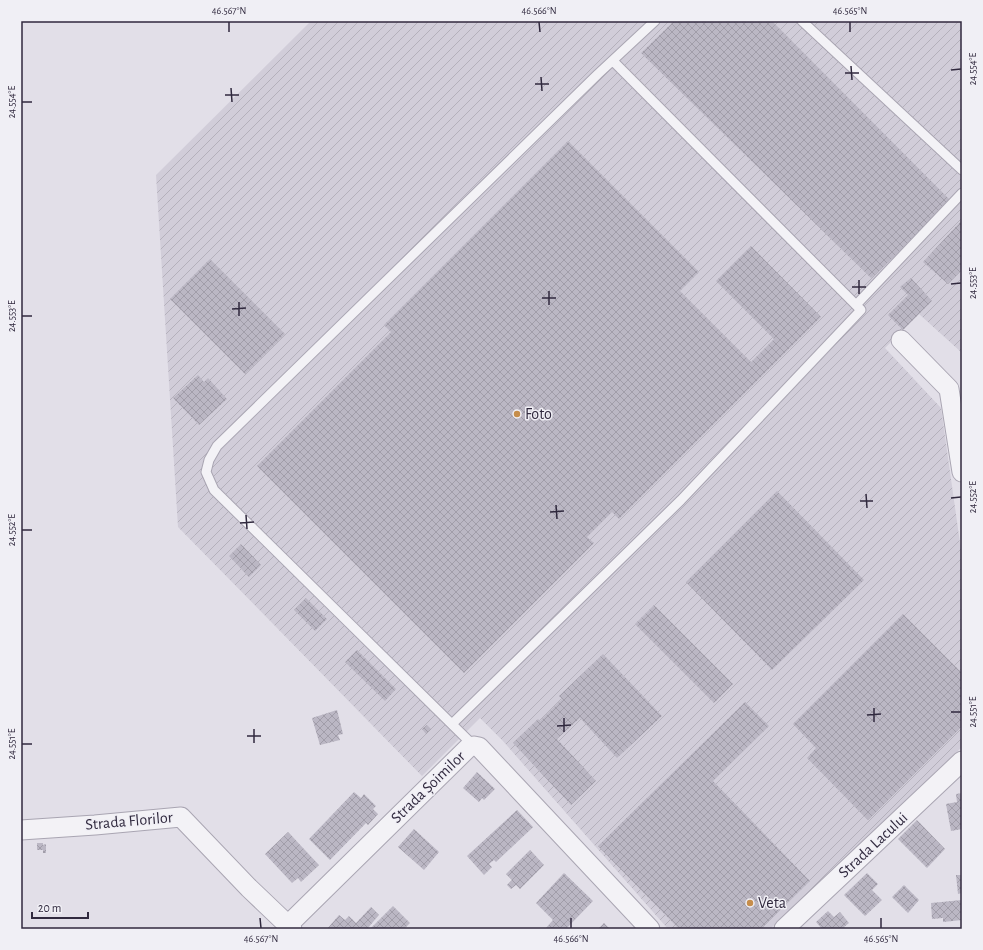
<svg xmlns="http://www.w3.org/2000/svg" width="983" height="950" font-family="'Alegreya Sans',sans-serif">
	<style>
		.industrial { fill: url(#industrial-furrows) }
		.building { fill: url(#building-cross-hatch) }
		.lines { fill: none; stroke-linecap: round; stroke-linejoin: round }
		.lane-casing { stroke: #a9a5b2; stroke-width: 11 }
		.street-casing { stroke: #a9a5b2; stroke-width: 21 }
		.lane { stroke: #f3f2f6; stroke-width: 9 }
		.street { stroke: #f3f2f6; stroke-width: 19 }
		.ticks { fill: none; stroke: #30293e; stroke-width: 1.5 }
		.poi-dot { fill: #c68d4b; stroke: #f0eff5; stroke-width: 1.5 }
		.labels { text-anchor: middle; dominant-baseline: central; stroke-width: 3; stroke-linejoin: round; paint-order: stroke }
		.poi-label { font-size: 16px; fill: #30293e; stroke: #f0eff5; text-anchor: start }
		.street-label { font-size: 16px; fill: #30293e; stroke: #f0eff5 }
		.neatline { fill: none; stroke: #30293e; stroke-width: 1.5 }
		.ticks-label { font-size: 10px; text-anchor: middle; fill: #30293e }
	</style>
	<defs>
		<pattern id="industrial-furrows" width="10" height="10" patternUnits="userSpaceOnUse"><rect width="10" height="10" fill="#d1cdd9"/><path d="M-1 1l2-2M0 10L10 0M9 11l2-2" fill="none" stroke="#b4b0bb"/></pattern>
		<pattern id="building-cross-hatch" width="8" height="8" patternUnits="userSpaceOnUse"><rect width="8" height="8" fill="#bbb7c4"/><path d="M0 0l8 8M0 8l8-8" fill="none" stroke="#a19da9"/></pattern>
	</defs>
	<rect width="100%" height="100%" fill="#e2dfe8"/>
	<path class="industrial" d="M311,21H962V354L961,352L919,314L885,348L941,408L962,557V747L770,929H668L502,740L480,718L422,776L178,527L156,175Z"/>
	<path class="building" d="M674,21H772L953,203L871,278L641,53Z
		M568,141L699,272L680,291L751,362L774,339L716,281L751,246L821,317L619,519L612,512L587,537L594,543L464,673L257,466L391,332L384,325Z
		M962,220V270L948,284L923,262Z
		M210,259L285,334L245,374L170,299Z
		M911,278L932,301L903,330L888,315L908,295L900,287Z
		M198,375L204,382L208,378L227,399L199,425L173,398Z
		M777,491L864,580L772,670L686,582Z
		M241,544L261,565L249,577L229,556Z
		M306,598L327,619L315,631L294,610Z
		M654,605L733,684L714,703L635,624Z
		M903,614L962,673V726L868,820L807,758L816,748L793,724Z
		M357,650L396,689L385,701L345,662Z
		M603,654L662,716L617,758L580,718L557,739L596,781L571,805L513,743L538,719L540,721L562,699L559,696Z
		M745,702L769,726L713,781L810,881L761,929H679L598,846Z
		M337,710L343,734L338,735L340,740L320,745L312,718Z
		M427,725L431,729L426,734L422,729Z
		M477,772L495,789L484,800L482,798L479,802L463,788Z
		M354,792L361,798L364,794L376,806L373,809L378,814L368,825L366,823L330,860L309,839Z
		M962,793V829L951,831L946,804L957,802L956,794Z
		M517,810L533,827L496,862L494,860L489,864L492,867L484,875L467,856Z
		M917,820L945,849L927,868L898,839Z
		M414,829L439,852L424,870L398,847Z
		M288,832L319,865L301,882L298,878L292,883L265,854Z
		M37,843H43V845L46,844V853H43V850H37Z
		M530,850L544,865L520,889L516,885L511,889L507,885L512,880L506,874Z
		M564,873L593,901L566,929H545L553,920L536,903Z
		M867,873L878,884L872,890L882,900L865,916L844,895Z
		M956,875H962V893L958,894Z
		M904,885L919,900L908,913L892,897Z
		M962,900V920L943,922V918L932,919L931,903Z
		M393,906L410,923L404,929H370Z
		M371,907L379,915L367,929H327L339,915L345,920L349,916L356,923Z
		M828,911L834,917L840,912L849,923L844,927L846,929H822L816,922Z
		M604,923L610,929H598Z"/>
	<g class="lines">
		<defs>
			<path id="lane" d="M802,21L962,170
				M856,305L962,193
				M452,724L681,500L861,310L613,61
				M474,746L214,490L206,472L209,460L217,446L598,74L655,21"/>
			<path id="street" d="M901,340L949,389L962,472
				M21,830L95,825L181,817L249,888L292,929
				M288,925L469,747L474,746L479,747L650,929
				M784,929L962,761"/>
		</defs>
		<use href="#lane" class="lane-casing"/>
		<use href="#street" class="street-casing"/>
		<use href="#lane" class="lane"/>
		<use href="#street" class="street"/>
	</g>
	<path class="ticks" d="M229,22V32M539,22L540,32M850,22V32M851,66L852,80M951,70L961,69M845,73H859M541,77L542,91M535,84H549M231,88L232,102M225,95H239M22,102H32M859,280V294M951,284L961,283M852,287H866M549,291V305M542,298H556M239,302V316M232,309L246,308M22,316H32M866,494L867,508M951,498L961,497M860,501H873M556,505L557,519M550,512L564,511M246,515L247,529M240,523L254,522M22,530H32M874,708V722M951,712H961M867,715L881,714M564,718V732M557,726L571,725M254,729V743M247,736H261M22,744H32M260,918L261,928M571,918V928M881,918V928"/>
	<g class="poi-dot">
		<circle cx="517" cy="414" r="4"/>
		<circle cx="750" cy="903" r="4"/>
	</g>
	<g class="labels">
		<g class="poi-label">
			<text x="525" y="414">Foto</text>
			<text x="758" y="903">Veta</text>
		</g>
		<g class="street-label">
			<text transform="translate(428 787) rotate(-44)">Strada Șoimilor</text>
			<text transform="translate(129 821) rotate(-5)">Strada Florilor</text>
			<text transform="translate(873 845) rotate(-43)">Strada Lacului</text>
		</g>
	</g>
	<rect width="983" height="950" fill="none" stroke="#f0eff5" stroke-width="44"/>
	<path d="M32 912v6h56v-6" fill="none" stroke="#30293e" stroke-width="2"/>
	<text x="38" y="912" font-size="12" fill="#30293e" stroke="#f0eff5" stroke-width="3" paint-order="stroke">20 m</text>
	<rect x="22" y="22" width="939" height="906" class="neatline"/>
	<g class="ticks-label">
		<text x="229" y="14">46.567°N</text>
		<text x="539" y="14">46.566°N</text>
		<text x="850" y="14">46.565°N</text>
		<text transform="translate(972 69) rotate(-90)" y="4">24.554°E</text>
		<text transform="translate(11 102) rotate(-90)" y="4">24.554°E</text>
		<text transform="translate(972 283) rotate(-90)" y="4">24.553°E</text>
		<text transform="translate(11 316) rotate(-90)" y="4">24.553°E</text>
		<text transform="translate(972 497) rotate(-90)" y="4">24.552°E</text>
		<text transform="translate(11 530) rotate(-90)" y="4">24.552°E</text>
		<text transform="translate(972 712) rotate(-90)" y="4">24.551°E</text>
		<text transform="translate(11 744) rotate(-90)" y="4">24.551°E</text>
		<text x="261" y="942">46.567°N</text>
		<text x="571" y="942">46.566°N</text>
		<text x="881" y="942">46.565°N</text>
	</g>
</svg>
